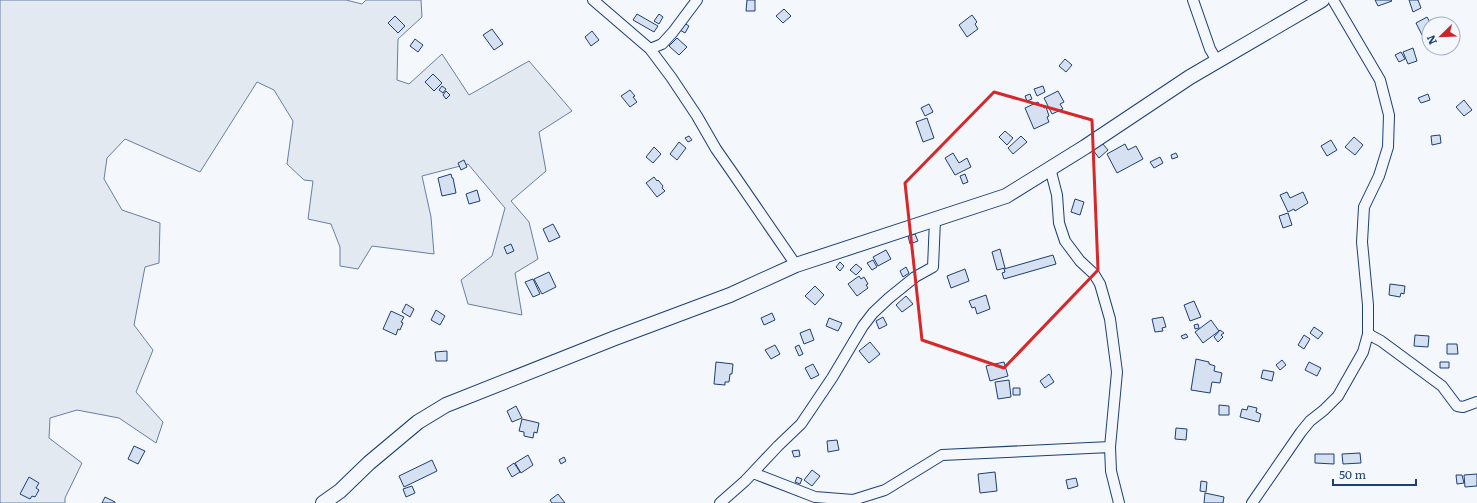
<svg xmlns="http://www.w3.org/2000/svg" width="1477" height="503" font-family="Literata,serif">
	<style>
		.green { fill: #e3e9f0; stroke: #687fa3 }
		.building { fill: #d5e0f0; stroke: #1d3f73 }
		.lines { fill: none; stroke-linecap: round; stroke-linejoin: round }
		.street-casing { stroke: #1d3f73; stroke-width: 12 }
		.secondary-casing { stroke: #1d3f73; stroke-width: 16 }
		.street { stroke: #f4f7fb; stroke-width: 10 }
		.secondary { stroke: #f4f7fb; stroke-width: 14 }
		.marked { fill: none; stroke: #d62828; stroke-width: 3; stroke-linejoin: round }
	</style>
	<rect width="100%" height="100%" fill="#f4f7fb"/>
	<path class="green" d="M0,0H346L362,4L366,0H421L422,17L398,39L397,80L409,84L442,54L469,95L529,61L572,111L539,132L546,171L511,201L529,222L538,259L515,273L522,315L468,304L461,280L492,256L505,208L468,164L422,176L431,217L434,254L372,246L358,269L340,266V247L331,224L308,219L313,181L304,180L287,164L293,121L274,90L257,82L200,172L125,139L107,158L104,179L122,210L160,223L159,263L145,267L134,325L153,350L136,392L163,422L156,443L119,418L77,410L50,418L49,438L82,463L65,498V503H0Z"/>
	<path class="building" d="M747,0H755V11H746Z
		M1375,0H1391L1392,1L1378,6Z
		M1409,0H1418L1421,8L1413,12Z
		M784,9L791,16L783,23L776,16Z
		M637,14L658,26L654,32L633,20Z
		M659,14L663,17L659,24L654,21Z
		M972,15L977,22L975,24L978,29L967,37L959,25Z
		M395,16L405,26L398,33L388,23Z
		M1427,17L1431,24H1429V31L1422,35L1416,23Z
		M1446,20L1448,24H1439Z
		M684,23L689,26L685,33L680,30Z
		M492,29L503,44L494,50L483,35Z
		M592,31L599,40L591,46L585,37Z
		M677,38L687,47L679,55L669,46Z
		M415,39L423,45L418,52L410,46Z
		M1413,48L1417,61L1408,64L1403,52Z
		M1401,52L1405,59L1399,62L1395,55Z
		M1065,59L1072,65L1066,72L1059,66Z
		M433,74L442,83L434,91L425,82Z
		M442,86L446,89L443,93L439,90Z
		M1043,86L1045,92L1037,96L1034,89Z
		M630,90L635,96L633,97L637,102L630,107L621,96Z
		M446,91L450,95L446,99L443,95Z
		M1058,91L1064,102L1060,104L1063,109L1052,114L1044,98Z
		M1030,94L1032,99L1027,101L1025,96Z
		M1428,94L1430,100L1421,103L1418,98Z
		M1464,100L1472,110L1464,116L1456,107Z
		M1038,102L1040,106L1042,105L1044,108L1046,107L1049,116L1047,117L1049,122L1034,129L1025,108Z
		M929,104L933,112L925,116L921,108Z
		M927,118L934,138L923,142L916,122Z
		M1005,131L1013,138L1007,145L999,137Z
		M1440,135L1441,143L1432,145L1431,136Z
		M689,136L692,140L688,142L685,138Z
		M1021,136L1027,142L1013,154L1008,148Z
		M1354,137L1363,145L1355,155L1345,147Z
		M1331,140L1337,150L1327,156L1321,146Z
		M679,142L686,148L677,160L670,154Z
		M1102,143L1108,150L1099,158L1093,150Z
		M1125,144L1128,150L1136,146L1143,159L1117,173L1107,154Z
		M654,147L661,154L653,163L646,157Z
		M953,153L959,163L967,158L971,167L955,175L945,158Z
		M1176,153L1178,157L1172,159L1171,155Z
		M1160,157L1163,163L1154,168L1150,162Z
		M464,160L467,167L461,170L458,163Z
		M451,174L452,178H453L456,193L442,196L438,178Z
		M965,174L968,182L963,184L960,176Z
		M654,177L657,181L658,180L663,186L662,188L665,191L657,197L646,183Z
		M477,190L480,201L469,204L466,194Z
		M1287,192L1290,198L1303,192L1308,203L1295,211L1294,209L1288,212L1280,195Z
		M1075,199L1084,202L1080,215L1071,212Z
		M1288,213L1292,225L1283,228L1279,216Z
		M553,224L560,237L549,242L543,229Z
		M915,234L918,241L910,244L908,236Z
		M511,244L514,251L507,254L504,247Z
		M1000,249L1005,268L997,270L992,252Z
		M886,250L891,259L878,266L873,257Z
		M1053,255L1056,264L1004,279L1002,273L1005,272L1004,269Z
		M873,260L877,267L872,270L867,263Z
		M840,262L844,266L840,271L836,267Z
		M856,264L862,269L856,275L850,270Z
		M906,267L909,273L903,277L900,271Z
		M965,269L969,281L951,288L947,276Z
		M549,272L556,287L542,294L534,279Z
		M859,276L861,279L864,277L868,284L866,285L868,288L857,296L848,284Z
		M533,279L540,294L533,297L525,282Z
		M1390,284L1405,286L1404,294L1401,293L1400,297L1389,295Z
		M815,286L824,295L815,305L805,296Z
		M986,295L990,309L977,314L975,307L972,308L969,301Z
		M906,296L913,304L902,312L896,305Z
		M1194,301L1201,317L1190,321L1184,305Z
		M406,304L414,309L410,317L402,312Z
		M436,310L445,316L440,325L431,320Z
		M391,311L404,317L401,322L403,323L400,330L398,329L396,335L383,329Z
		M772,313L775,320L764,325L761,318Z
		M883,317L887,325L879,329L876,321Z
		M1163,317L1166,327L1162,328L1163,331L1155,332L1152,319Z
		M829,318L842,323L838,331L826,326Z
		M1211,320L1219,331L1203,343L1195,332Z
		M1198,324L1199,328L1195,329L1194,325Z
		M1314,327L1323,333L1318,339L1310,333Z
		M810,329L814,340L804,344L800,333Z
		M1220,330L1224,333L1221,335L1223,337L1218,342L1214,337Z
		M1186,334L1188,337L1183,339L1181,336Z
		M1304,335L1310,339L1304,349L1298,345Z
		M1415,335L1429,336L1428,347L1414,346Z
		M870,342L880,354L869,363L859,351Z
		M1447,344H1457L1458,354H1447Z
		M775,345L780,354L771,359L765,350Z
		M799,345L803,354L799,356L795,347Z
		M447,351V361H436L435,352Z
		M1196,359L1209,362V364L1215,366L1214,371L1222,373L1220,383L1212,382L1210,393L1191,390Z
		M1282,360L1286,365L1280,370L1276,365Z
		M716,362L733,364L732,374H730L729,382H725V385L714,384Z
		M1004,362L1008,376L990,381L986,366Z
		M1309,362L1321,368L1317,376L1305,370Z
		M1440,362H1449V368H1440Z
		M813,364L819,375L811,379L805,368Z
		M1263,370L1274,372L1272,381L1261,378Z
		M1049,374L1054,382L1045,388L1040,381Z
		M1009,380L1011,397L998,399L995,382Z
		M1013,388H1020V395H1013Z
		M1219,405L1229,406V415H1219Z
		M516,406L522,418L512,422L507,411Z
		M1248,406L1257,408L1256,412L1261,414L1259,422L1240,417L1242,409L1247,410Z
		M522,419L539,423L537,433L534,432L533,438L524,436V432L519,431Z
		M1176,428L1187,429L1186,440L1175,439Z
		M837,440L839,450L828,452L827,441Z
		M134,446L145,451L138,464L128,459Z
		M799,450L800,456L794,457L792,451Z
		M1360,453L1361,463L1343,464L1342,454Z
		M1315,454H1334V464L1315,463Z
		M528,455L533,465L521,473L515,463Z
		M564,457L566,461L561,464L559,460Z
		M432,460L437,471L404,487L399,476Z
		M514,463L520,472L512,477L507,468Z
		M812,470L820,476L812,486L804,480Z
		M995,472L997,491L980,493L978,474Z
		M1477,474V486L1465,487L1464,475Z
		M1456,475H1462L1464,483L1457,484Z
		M29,477L39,483L36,488L39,490L35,497L32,496L30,499L20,494Z
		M797,477L802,479L800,484L795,482Z
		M1076,478L1078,486L1068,489L1066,480Z
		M1201,481L1207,482L1206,492L1200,491Z
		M412,486L415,493L406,497L403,489Z
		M1205,493L1224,497L1223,503H1204Z
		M558,494L565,503H552L550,500Z
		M105,497L115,502V503H102Z"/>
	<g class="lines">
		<defs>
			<path id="street" d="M593,0L650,49L671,77L697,116L716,149L730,169L796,265
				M1193,0L1210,49L1217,61
				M650,49L662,44L673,32L697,0
				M1050,168L1057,195L1059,223L1065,241L1080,261L1094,274L1100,284L1110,319L1117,372L1110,447L1111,471L1119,503
				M1368,334L1381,341L1442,386L1457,406L1463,407L1477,402
				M753,473L815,497L853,500L885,490L942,455L1110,447
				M720,503L745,481L778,446L801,424L832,378L863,326L873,313L889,298L915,277L933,267L935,220
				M1252,503L1301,432L1310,421L1324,410L1338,396L1363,352L1368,334V305L1362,242L1364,207L1379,176L1388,147L1389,115L1380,80L1333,0"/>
			<path id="secondary" d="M323,503L340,491L369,463L418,422L446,405L615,338L730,295L796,265L1006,196L1085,147L1190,77L1322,0"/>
		</defs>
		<use href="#street" class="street-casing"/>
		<use href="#secondary" class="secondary-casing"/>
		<use href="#street" class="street"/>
		<use href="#secondary" class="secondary"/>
	</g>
	<path class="marked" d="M994,92L1092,120L1098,270L1004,368L922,340L905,183Z"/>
	<g transform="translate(1441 36) rotate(247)"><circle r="19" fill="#f4f7fb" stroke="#9eadc5"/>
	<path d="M0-3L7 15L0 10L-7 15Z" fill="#c62828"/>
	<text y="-6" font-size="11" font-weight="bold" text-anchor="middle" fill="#1d3f73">N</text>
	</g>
	<path d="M1333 479v6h83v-6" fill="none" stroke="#1d3f73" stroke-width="2"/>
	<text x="1339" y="479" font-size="12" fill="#1d3f73" stroke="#f4f7fb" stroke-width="3" paint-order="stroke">50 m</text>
</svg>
